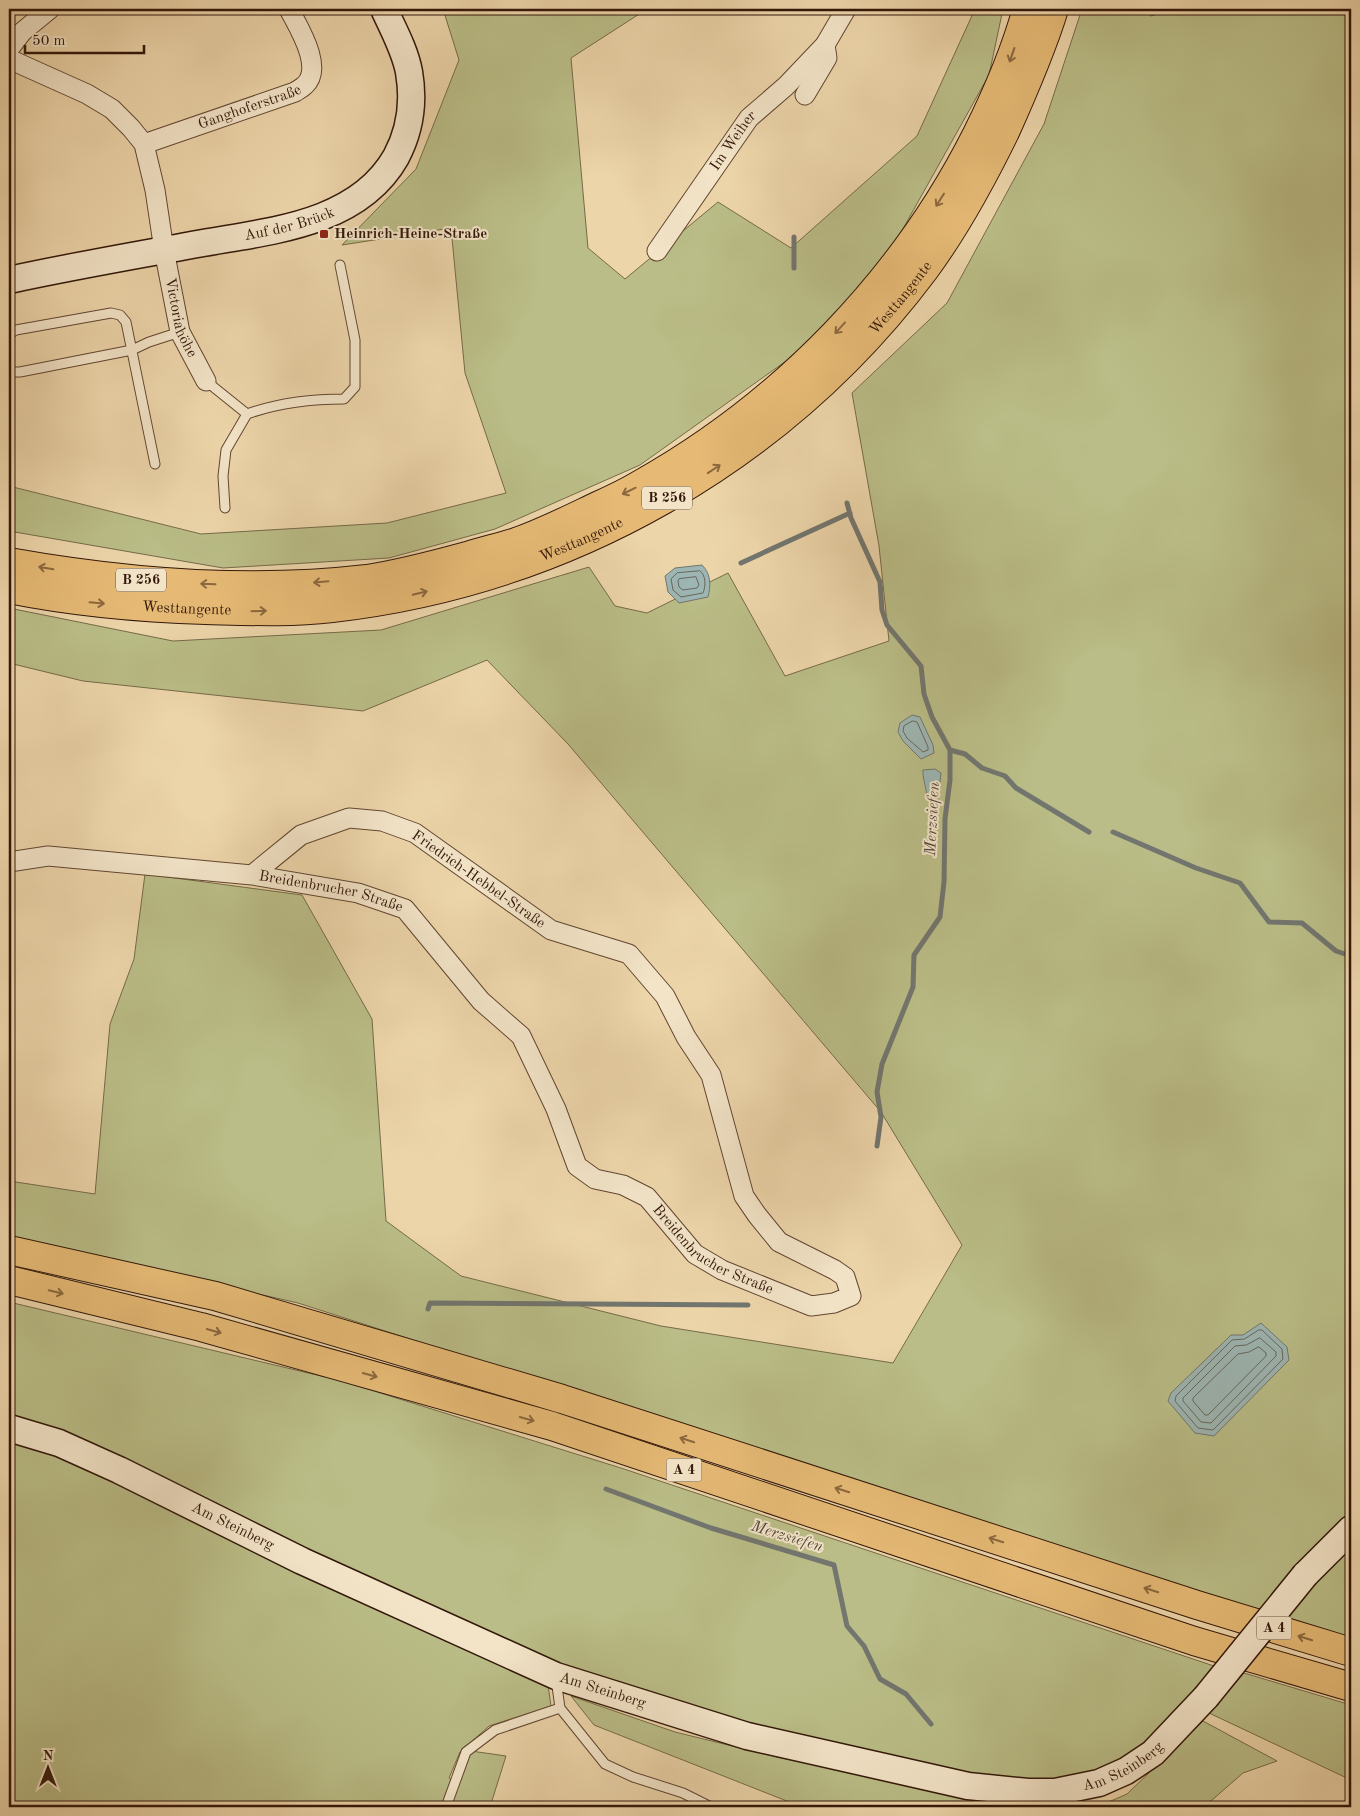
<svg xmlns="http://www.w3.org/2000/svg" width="1360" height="1816" font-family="'Old Standard TT',serif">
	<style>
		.green { fill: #babd87; stroke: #766a48 }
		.water { fill: #9db6b3; stroke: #72766f }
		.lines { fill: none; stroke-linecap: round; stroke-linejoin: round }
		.shore { stroke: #68665e; stroke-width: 1 }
		.stream { stroke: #72766f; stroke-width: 5 }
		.lane-casing { stroke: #614631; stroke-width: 11 }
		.street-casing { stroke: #614631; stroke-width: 21 }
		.secondary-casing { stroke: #321709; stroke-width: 29 }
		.highway-casing { stroke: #321709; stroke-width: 30 }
		.lane { stroke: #f3e4c8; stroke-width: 9 }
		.street { stroke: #f3e4c8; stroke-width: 19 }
		.secondary { stroke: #f3e4c8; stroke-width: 26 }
		.highway { stroke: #e6ba75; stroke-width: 28 }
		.secondary-bridge-casing { stroke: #321709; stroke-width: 29; stroke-linecap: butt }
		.secondary-bridge { stroke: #f3e4c8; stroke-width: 26 }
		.oneway { stroke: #8c683f }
		.poi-dot { fill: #8f2418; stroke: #f3e4c8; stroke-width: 2 }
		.labels { text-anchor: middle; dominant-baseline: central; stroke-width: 4; stroke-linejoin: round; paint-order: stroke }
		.shield { fill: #f3e4c8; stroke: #6c5442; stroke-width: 1 }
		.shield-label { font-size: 14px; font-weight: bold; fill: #321709 }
		.street-label { font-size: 15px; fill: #321709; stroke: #f3e4c8 }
		.poi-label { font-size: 15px; font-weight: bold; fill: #321709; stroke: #f3e4c8; text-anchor: start }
		.water-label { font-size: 16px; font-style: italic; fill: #52473c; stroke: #f3e4c8 }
	</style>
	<rect width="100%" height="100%" fill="#edd5aa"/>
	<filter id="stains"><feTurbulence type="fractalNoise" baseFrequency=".004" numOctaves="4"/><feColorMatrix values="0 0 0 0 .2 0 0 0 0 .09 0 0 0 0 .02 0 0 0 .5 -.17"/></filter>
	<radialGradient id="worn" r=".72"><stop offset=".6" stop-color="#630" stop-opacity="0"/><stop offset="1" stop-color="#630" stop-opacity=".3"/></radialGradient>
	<path class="green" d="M443,9H647L571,58L588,248L625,279L718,202L791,248L917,136L975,9H1003L989,75L895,243L817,339L640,465L495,529L389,558L223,568L9,531V486L201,534L387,523L506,493L465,373L451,228L342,245L416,169L459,60Z
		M1082,9H1141L1151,16L1173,9H1351V1639L1263,1613L298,1303L9,1237V1181L95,1194L110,1024L134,959L145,874L302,895L372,1019L386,1221L461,1276L661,1326L893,1363L962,1245L881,1112L568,744L487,660L363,711L83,681L9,663V608L173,641L381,630L589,567L615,606L647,613L728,573L785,676L889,641L879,546L852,393L947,303L1044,124Z
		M9,1302L342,1381L624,1469L1214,1666L1150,1744L1111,1765L1065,1780L998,1779L745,1728L558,1667L9,1419Z
		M9,1432L547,1678L551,1706L489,1726L460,1752L449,1778L455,1782L471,1751L506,1756L490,1807H9Z
		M1244,1673L1351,1705V1780L1209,1713Z
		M571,1696L675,1732L777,1757L901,1783L1028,1807H802L594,1725Z
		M1203,1721L1277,1761L1243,1773L1204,1807H1097L1127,1794Z"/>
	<path class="water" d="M702,565C711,574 711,585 708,597L679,603L668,592L665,576L675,568Z
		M912,715L920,717L933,745L934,753L921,759L903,741L898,732L900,723Z
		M935,769L941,773L938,799L927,798C927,790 922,776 923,770Z
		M1261,1323L1287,1347L1289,1360L1214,1436L1195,1433L1168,1401L1171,1393L1231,1335H1243Z"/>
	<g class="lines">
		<path class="shore" d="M700,571C706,575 706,586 703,593L681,597L673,590L671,579L677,573Z
			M696,577L699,585L697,588L683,590L679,587L678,581L679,579Z
			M913,721L917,722L928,747V750L923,752L907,738L903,731L904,726Z
			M1259,1330H1262L1282,1349L1283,1359L1213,1430L1198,1428L1175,1401L1176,1396L1232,1340L1244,1339Z
			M1260,1338L1276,1352V1356L1211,1423L1201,1422L1183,1401V1398L1235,1346L1246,1345Z
			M1259,1347L1266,1353V1356L1208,1415H1205L1193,1401V1398L1238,1354L1249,1352Z"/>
		<path class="stream" d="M794,268V237
			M847,503L851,518L880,582L882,610L887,625L921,666L924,694L932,717L950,750V780L945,819L944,882L940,917L914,955L913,987L882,1064L877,1092L881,1117L877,1146
			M741,563L850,513
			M950,750L965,754L982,768L1005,776L1016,788L1089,832
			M1113,832L1196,868L1240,883L1269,922L1302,923L1336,951L1351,956
			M428,1309L430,1303L748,1305
			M606,1489L711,1528L834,1565L847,1626L864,1646L880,1679L906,1694L931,1724"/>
		<defs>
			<path id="lane" d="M9,334L16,330L111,313L120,315L126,322L155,464
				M9,368L12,372H20L132,350L149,342L180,332
				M206,381L247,414C278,403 311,399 344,399L355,387V340L340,265
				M225,508L223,476L226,450L247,414
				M560,1708L605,1764L633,1777L683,1793L711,1807
				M446,1807L466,1752L495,1730L560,1708L556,1679"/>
			<g id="street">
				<path d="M9,49L22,32L50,9"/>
				<path id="s1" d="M9,59L87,94L112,109L131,128L144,144L155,190L164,250L180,332L206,381"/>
				<path d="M805,95L827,58L825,45"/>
				<path id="s2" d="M144,144L295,92C298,90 302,88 305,85C324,67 298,27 289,9"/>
				<path id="s3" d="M657,251L749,118L786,86L825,45L846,9"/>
				<path id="s4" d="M9,862L48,856L252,875L358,893L405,909L481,1001L521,1036L556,1109L577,1166L595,1179L623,1185L647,1197L695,1254L722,1270L811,1306L834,1303L851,1296L845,1277L835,1270L779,1242L757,1215L744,1196L711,1075L686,1037L665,996L629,954L551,930L415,833L382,821L349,818L301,835L252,875"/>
			</g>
			<g id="secondary">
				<path id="s5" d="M9,280C73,266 138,255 203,243C271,231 358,224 396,157C410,131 414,101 409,72C405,50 393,29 384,9"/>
				<path id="s6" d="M9,1428L59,1443L119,1470L302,1561L556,1676L747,1736L968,1786L1028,1792H1055L1099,1783L1126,1771L1153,1753L1206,1697"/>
				<path d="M1305,1575L1351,1529"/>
			</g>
			<g id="highway">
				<path d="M9,562C127,583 247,593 367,579C401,574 434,565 467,556C483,551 500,547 516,542C542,533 568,520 593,508C608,501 624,494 639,485C782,405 903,281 977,134C997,94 1015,52 1027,9"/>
				<path id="s7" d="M9,589C74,602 139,608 206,610C248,611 290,613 332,608C568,581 783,459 925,269C956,227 982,179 1005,132C1023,92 1041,51 1054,9"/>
				<path d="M9,1250L215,1296L562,1399L1197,1605L1351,1652"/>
				<path d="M9,1280L201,1327L552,1426L1194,1641L1351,1687"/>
			</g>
		</defs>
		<use href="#lane" class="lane-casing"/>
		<use href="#street" class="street-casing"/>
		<use href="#secondary" class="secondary-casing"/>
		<use href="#highway" class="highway-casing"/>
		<use href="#lane" class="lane"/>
		<use href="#street" class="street"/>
		<use href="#secondary" class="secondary"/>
		<use href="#highway" class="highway"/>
		<defs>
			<path id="secondary-bridge" d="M1206,1697L1305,1575"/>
		</defs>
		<use href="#secondary-bridge" class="secondary-bridge-casing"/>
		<use href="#secondary-bridge" class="secondary-bridge"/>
	</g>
	<defs><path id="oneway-shaft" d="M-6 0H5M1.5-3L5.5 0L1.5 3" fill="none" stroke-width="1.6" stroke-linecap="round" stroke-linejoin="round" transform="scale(1.25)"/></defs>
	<g class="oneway">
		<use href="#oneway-shaft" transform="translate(1012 55) rotate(109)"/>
		<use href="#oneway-shaft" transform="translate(940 200) rotate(122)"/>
		<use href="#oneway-shaft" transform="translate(840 328) rotate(132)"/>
		<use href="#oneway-shaft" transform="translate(714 469) rotate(-34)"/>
		<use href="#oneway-shaft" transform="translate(629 491) rotate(154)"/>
		<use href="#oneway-shaft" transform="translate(46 568) rotate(-170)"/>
		<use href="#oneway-shaft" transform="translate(321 582) rotate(175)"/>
		<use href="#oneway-shaft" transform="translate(208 584) rotate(-178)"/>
		<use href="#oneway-shaft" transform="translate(420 593) rotate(-13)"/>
		<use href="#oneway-shaft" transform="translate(97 603) rotate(5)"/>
		<use href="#oneway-shaft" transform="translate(259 611) rotate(-2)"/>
		<use href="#oneway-shaft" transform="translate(56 1292) rotate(14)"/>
		<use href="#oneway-shaft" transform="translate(214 1331) rotate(16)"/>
		<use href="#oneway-shaft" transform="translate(370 1375) rotate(16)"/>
		<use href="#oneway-shaft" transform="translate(527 1419) rotate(16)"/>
		<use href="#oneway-shaft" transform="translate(687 1440) rotate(-162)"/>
		<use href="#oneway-shaft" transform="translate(842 1490) rotate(-162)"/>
		<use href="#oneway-shaft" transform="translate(996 1540) rotate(-162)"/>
		<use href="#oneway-shaft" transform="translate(1151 1590) rotate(-162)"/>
		<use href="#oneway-shaft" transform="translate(1305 1638) rotate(-163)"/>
	</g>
	<rect class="poi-dot" x="319" y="229" width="10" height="10" rx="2.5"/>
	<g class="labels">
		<g class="shield">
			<rect x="642" y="486.5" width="50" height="23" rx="4"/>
			<rect x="116" y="568.5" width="50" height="23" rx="4"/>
			<rect x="666.5" y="1458.5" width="35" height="23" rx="4"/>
			<rect x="1256.5" y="1616.5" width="35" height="23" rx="4"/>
		</g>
		<g class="shield-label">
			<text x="667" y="498">B 256</text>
			<text x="141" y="580">B 256</text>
			<text x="684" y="1470">A 4</text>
			<text x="1274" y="1628">A 4</text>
		</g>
		<g class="street-label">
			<text stroke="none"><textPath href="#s2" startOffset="112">Ganghoferstraße</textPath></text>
			<text stroke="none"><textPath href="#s3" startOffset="134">Im Weiher</textPath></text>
			<text stroke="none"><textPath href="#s5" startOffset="286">Auf der Brück</textPath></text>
			<text stroke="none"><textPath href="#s7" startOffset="989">Westtangente</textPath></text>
			<text stroke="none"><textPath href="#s1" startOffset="340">Victoriahöhe</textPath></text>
			<text stroke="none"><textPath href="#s7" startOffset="584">Westtangente</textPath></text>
			<text stroke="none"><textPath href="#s7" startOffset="179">Westtangente</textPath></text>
			<text transform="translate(478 880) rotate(35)">Friedrich-Hebbel-Straße</text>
			<text stroke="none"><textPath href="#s4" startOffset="325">Breidenbrucher Straße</textPath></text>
			<text stroke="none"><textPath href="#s4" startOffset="880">Breidenbrucher Straße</textPath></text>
			<text stroke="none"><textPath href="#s6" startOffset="245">Am Steinberg</textPath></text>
			<text stroke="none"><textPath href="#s6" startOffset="650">Am Steinberg</textPath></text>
			<text stroke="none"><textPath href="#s6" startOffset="1189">Am Steinberg</textPath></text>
		</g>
		<g class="poi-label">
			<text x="334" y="234">Heinrich-Heine-Straße</text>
		</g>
		<g class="water-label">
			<text transform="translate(933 819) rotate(-87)">Merzsiefen</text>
			<text transform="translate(787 1537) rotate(17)">Merzsiefen</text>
		</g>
	</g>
	<rect width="1360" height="1816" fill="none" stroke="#edd5aa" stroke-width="30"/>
	<rect x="10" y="10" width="1340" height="1796" fill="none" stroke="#321709" stroke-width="2.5"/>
	<rect x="15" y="15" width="1330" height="1786" fill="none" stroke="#321709"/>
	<g transform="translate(48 1768)" stroke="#f3e4c8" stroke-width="4" paint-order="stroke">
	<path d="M0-4L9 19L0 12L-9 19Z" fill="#321709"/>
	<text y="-8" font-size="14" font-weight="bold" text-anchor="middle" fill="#321709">N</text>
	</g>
	<path d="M25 45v8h119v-8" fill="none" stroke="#321709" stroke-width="2.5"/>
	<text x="32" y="45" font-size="15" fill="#321709" stroke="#f3e4c8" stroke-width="4" paint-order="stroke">50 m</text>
	<rect width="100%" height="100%" filter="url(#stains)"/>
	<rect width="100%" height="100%" fill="url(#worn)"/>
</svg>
